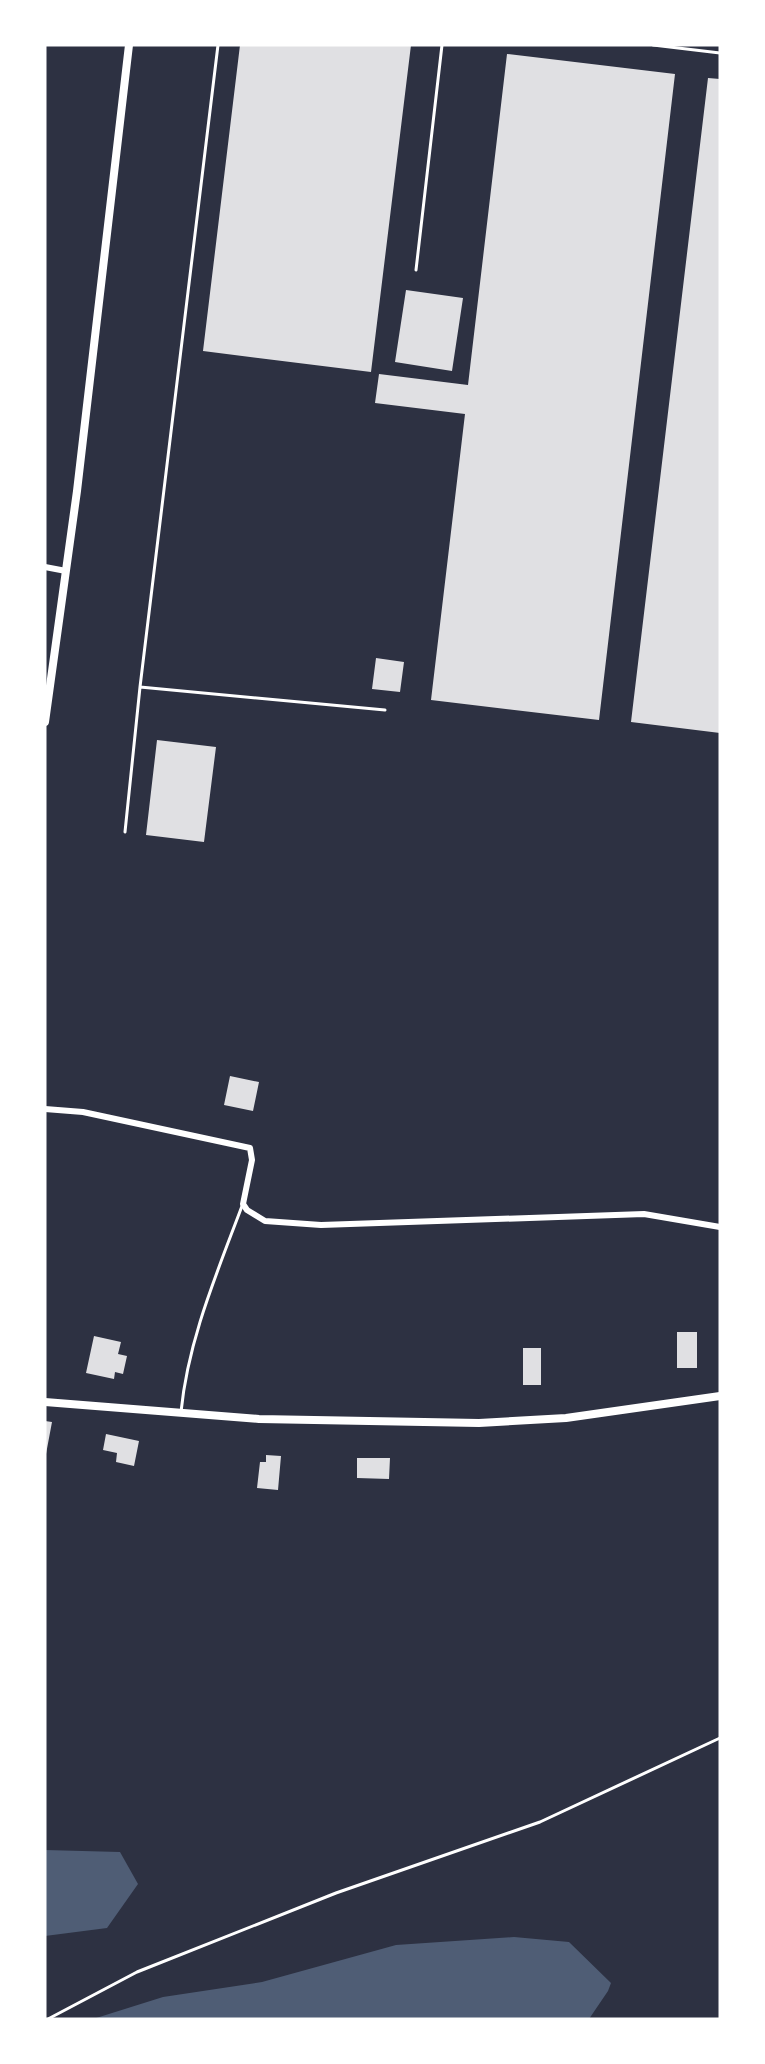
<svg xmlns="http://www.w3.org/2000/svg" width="765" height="2064" font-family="Inter,sans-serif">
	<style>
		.water { fill: #4f5d75 }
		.building { fill: #e0e0e3 }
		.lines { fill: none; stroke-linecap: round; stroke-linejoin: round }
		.path { stroke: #fff; stroke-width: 3 }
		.service { stroke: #fff; stroke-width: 3 }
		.minor { stroke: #fff; stroke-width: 6 }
		.tertiary { stroke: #fff; stroke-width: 8 }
	</style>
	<rect width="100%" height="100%" fill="#2d3142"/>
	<path class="water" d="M45,1850L120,1852L138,1884L107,1928L45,1936Z
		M514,1937L569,1942L611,1983L608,1991L589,2019H93L163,1997L262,1982L396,1945Z"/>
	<path class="building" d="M240,45H411L371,372L203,351Z
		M507,54L675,74L599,720L431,700L465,414L375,403L379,374L468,385Z
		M708,78L720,79V733L631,722Z
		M406,290L463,298L452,371L395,362Z
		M376,658L404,662L400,692L372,689Z
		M157,740L216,747L204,842L146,835Z
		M230,1076L259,1082L253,1111L224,1105Z
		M677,1332H697V1368H677Z
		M94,1336L121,1342L118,1354L127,1356L123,1374L115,1372L114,1379L86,1373Z
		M523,1348H541V1385H523Z
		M45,1421L52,1422L46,1454H45Z
		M106,1434L139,1441L134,1466L116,1462L117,1453L103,1450Z
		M266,1455L281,1456L278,1490L257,1488L260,1462H266Z
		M357,1458H390L389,1479L357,1478Z"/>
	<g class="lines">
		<path class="path" d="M48,2019L137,1972L336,1893L540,1822L720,1738"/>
		<path class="service" d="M653,45L720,53
			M416,270L442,45
			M140,687L385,710
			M125,832L140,687L218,45
			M181,1412C188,1340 217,1273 242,1206"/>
		<path class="minor" d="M45,567L66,571
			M45,1109L83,1112L250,1148L252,1160L243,1204L247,1210L265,1221L321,1225L644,1214L720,1227"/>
		<path class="tertiary" d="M45,722L77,491L129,45
			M45,1402L259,1419L479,1423L566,1418L720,1396"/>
	</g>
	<rect width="765" height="2064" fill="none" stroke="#ffffff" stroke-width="93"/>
</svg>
